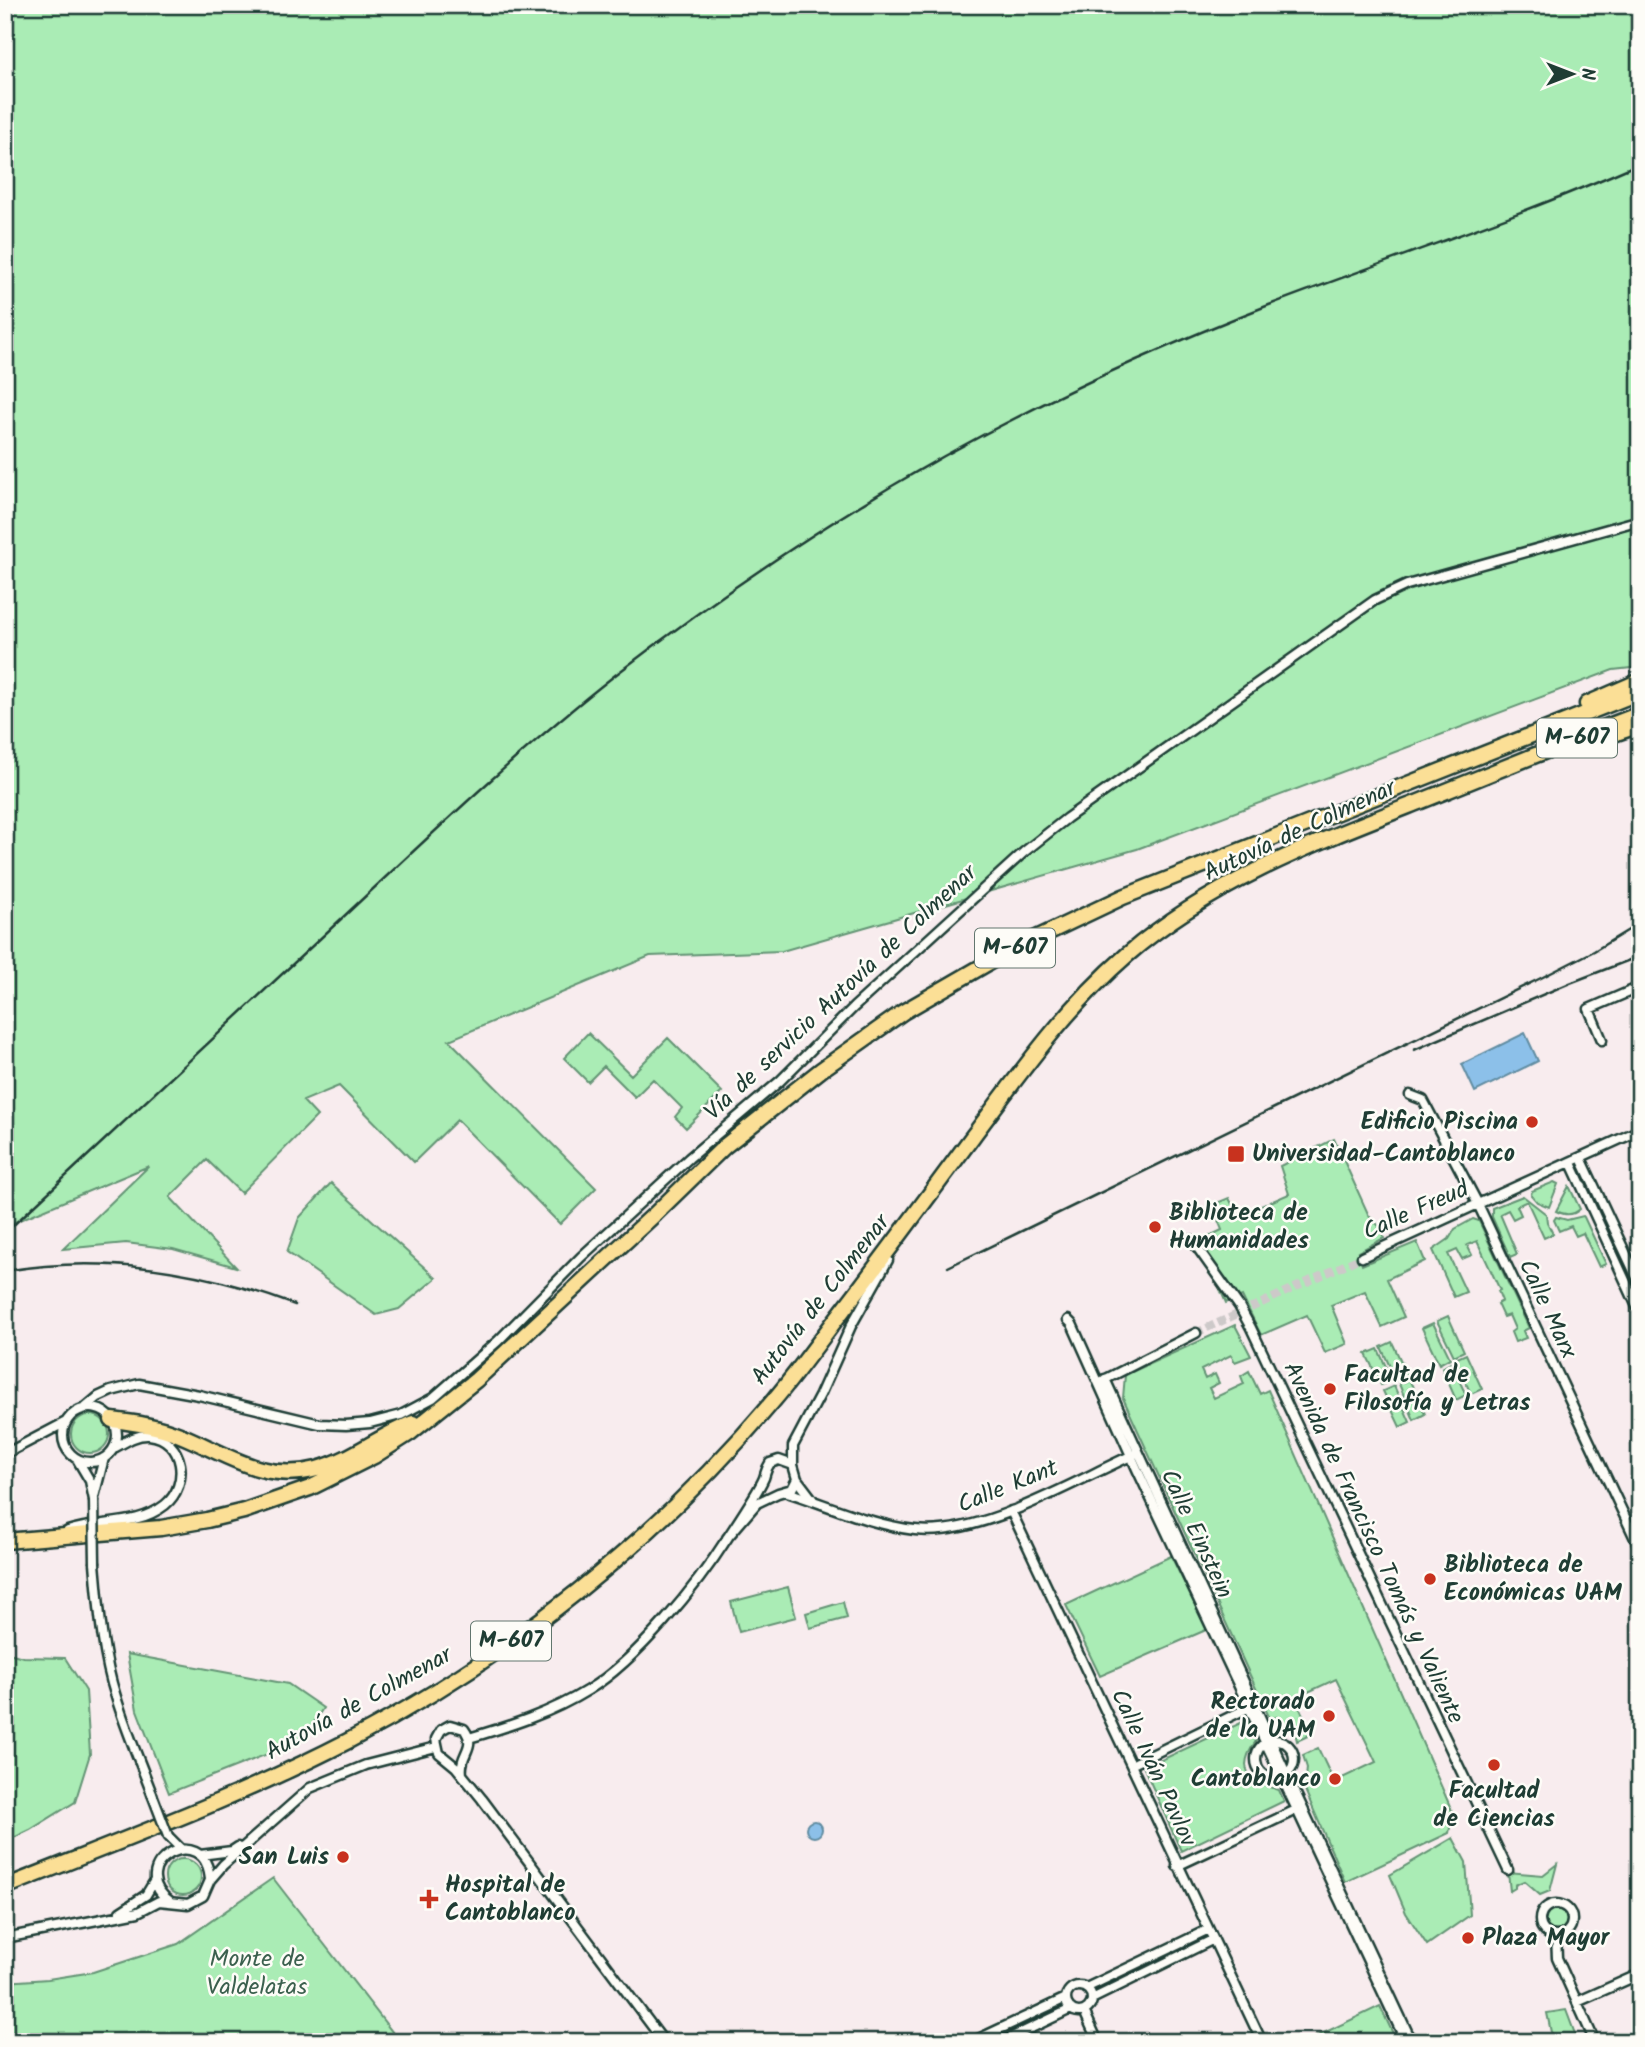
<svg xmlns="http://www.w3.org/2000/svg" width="1645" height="2047" font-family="Kalam,sans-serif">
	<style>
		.green { fill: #aaecb5; stroke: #649474; stroke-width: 2 }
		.water { fill: #8cc0e9; stroke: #608ca1; stroke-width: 2 }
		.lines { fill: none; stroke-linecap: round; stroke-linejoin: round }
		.street-tunnel { stroke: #cdc9c9; stroke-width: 8; stroke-dasharray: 8 4; stroke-linecap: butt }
		.street-casing { stroke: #1f3d34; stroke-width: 13 }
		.highway-casing { stroke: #1f3d34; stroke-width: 19 }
		.street { stroke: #fdfcf7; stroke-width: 8 }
		.highway { stroke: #fbdf96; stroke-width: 14 }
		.rail { stroke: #1f3d34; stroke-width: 2.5 }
		.street-bridge-casing { stroke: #1f3d34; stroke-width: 13; stroke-linecap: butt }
		.street-bridge { stroke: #fdfcf7; stroke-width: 8 }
		.poi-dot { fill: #c8321e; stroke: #fdfcf7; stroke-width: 2.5 }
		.labels { text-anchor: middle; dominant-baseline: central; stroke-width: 5; stroke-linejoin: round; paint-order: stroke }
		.shield { fill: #fdfcf7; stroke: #62766e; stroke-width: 2 }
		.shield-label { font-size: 23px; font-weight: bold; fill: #1f3d34 }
		.street-label { font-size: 24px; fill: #1f3d34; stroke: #fdfcf7 }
		.poi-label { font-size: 24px; font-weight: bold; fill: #1f3d34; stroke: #fdfcf7; text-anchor: start }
		.park-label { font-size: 24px; fill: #3b604e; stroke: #fdfcf7 }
	</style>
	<rect width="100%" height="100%" fill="#f8ecee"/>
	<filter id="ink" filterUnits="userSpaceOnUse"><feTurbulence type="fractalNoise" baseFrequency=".0143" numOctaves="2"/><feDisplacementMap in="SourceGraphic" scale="14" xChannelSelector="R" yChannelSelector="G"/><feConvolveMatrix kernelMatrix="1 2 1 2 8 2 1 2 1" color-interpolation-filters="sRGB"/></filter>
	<g filter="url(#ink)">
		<path class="green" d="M5,5H1640V667L1613,670L1137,849L782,951L650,956L449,1040L596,1188L560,1224L457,1120L414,1162L339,1086L303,1101L317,1116L241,1193L207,1160L170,1197L236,1267L173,1249L126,1243L63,1249L149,1166L5,1226Z
			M588,1033L631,1075L668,1038L722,1092L686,1128L675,1117L682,1108L653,1079L635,1097L604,1066L588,1082L564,1058Z
			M1334,1139L1369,1216L1379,1226L1384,1238L1358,1252L1362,1265L1417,1242L1425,1261L1387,1279L1404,1317L1382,1327L1365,1291L1331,1305L1347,1344L1325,1353L1307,1315L1261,1335L1242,1296L1226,1303L1199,1241L1222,1230L1212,1205L1229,1198L1238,1216L1289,1194L1280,1166Z
			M1554,1182L1558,1184L1549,1207L1537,1202L1531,1195L1532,1191Z
			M331,1183L436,1278L399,1309L376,1315L287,1252L299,1218Z
			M1569,1186L1580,1209C1573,1216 1564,1215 1556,1211Z
			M1523,1196L1546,1214L1547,1222L1553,1234L1544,1238L1527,1201L1517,1206L1521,1215L1513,1219L1508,1210L1500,1214L1517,1254L1510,1257L1492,1217V1208Z
			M1583,1216L1584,1217L1606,1264L1599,1267L1583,1233L1576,1236L1571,1226L1559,1231L1554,1220L1556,1217L1567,1220Z
			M1473,1219L1479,1221L1529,1328L1523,1331L1526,1338L1515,1342L1511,1332L1515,1329L1509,1315L1503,1317L1497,1304L1502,1301L1498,1291L1500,1290L1477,1241L1467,1245L1472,1255L1462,1259L1457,1250L1448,1254L1466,1292L1454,1297L1433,1250L1449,1239L1455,1229Z
			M1448,1316L1464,1351L1454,1356L1437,1321Z
			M1433,1323L1450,1358L1439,1364L1422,1328Z
			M1235,1325L1251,1356L1235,1362L1231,1355L1201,1370L1205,1379L1215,1374L1219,1383L1209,1388L1214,1398L1244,1384L1241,1376L1249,1371L1260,1394L1268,1390L1453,1813L1449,1833L1345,1882L1301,1781L1306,1778L1307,1768L1303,1755L1318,1748L1334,1782L1376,1762L1336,1679L1295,1698L1312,1734L1297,1741L1295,1732L1290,1726H1282L1277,1717L1270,1719L1123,1398L1125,1375Z
			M1392,1342L1407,1374L1396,1380L1381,1347Z
			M1378,1349L1392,1380L1381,1385L1366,1354Z
			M1466,1354L1482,1389L1471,1394L1455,1359Z
			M1451,1363L1466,1395L1456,1400L1442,1368Z
			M1409,1379L1425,1414L1414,1420L1399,1384Z
			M1394,1386L1410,1422L1400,1427L1383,1391Z
			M71 1434a19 19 0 1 1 38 0a19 19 0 1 1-38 0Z
			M1171,1556L1206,1627V1630L1100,1676L1066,1605Z
			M788,1587L796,1617L739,1632L731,1602Z
			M843,1602L847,1618L810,1628L806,1613Z
			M5,1652L23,1657L65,1658L86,1691L90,1754L75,1802L30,1830L5,1842Z
			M127,1654L288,1684L323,1708L303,1740L169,1793L137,1710Z
			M1247,1720L1256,1741C1235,1770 1249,1781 1279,1790L1284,1801L1181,1851L1144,1768Z
			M1453,1838L1466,1862L1470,1915L1427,1945L1406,1913L1390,1875Z
			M165 1877a18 18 0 1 1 36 0a18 18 0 1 1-36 0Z
			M1557,1864L1550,1891L1540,1895L1524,1881L1515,1885V1888L1510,1891L1508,1872L1543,1875Z
			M273,1878L400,2042H5V1982L48,1979L93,1972L178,1944Z
			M1544 1920a12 12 0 1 1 24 0a12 12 0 1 1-24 0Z
			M1380,2006L1397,2042H1305Z
			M1566,2010L1578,2042H1549L1552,2037L1547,2013Z"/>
		<path class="water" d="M1525,1033L1538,1061L1475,1092L1462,1064Z
			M806 1829a8 8 0 1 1 16 0a8 8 0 1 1-16 0Z"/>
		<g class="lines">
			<path class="street-tunnel" d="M1196,1333L1362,1257"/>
			<defs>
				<path id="street" d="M1602,1040L1589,1009L1640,987
					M1410,1095L1423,1100L1478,1204L1640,1549
					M1581,1158L1640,1284
					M1571,1163L1640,1313
					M1192,1240L1239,1306L1251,1328L1508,1870
					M1362,1257L1640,1130
					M1068,1320L1072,1324L1137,1469L1406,2042
					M1105,1379L1289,1780
					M1102,1381L1196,1333
					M85,1408L98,1397L111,1391L139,1384L199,1395L320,1424L346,1425L370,1423L401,1415L433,1398L498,1341L581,1257L689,1158L780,1081L854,1007L1024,852L1067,818L1375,600L1407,585L1640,520
					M63 1435a27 27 0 1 1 54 0a27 27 0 1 1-54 0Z
					M5,1454L66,1422
					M77,1459L90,1481L94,1500
					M793,1465V1446L820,1395L851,1326L888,1260
					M797,1479L813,1500
					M787,1492C828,1505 871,1525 915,1530C980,1538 1074,1481 1135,1454
					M94,1497L104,1458
					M1011,1511L1262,2042
					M68,1531C99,1520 137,1527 165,1505C190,1485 185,1439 149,1435C136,1434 125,1442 114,1448
					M95,1563C99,1608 102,1654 116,1697C126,1730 140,1762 152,1794
					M469,1738C510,1726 551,1713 588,1690C637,1660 697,1586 728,1537C737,1523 758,1492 764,1478C766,1472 766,1469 770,1463L779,1460L793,1465L797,1479L792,1489L778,1493L757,1503L727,1538
					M1256 1759a19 19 0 1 1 38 0a19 19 0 1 1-38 0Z
					M1131,1765L1254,1705
					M462,1774C459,1752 478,1748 464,1729L450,1725L441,1730L436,1739L439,1753L456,1767L482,1799L664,2042
					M1295,1792L1412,2042
					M168,1836L181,1849
					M200,1855L232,1851L238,1847
					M1177,1866L1298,1809
					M171,1902C120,1866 206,1817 210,1880
					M1540 1920a16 16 0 1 1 32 0a16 16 0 1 1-32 0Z
					M120,1912L146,1895L155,1880
					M1556,1936L1557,1958L1595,2042
					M5,1938L138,1912L159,1901L188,1904L203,1896L210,1880L223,1865L310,1788L366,1765L436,1747
					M1066 1999a13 13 0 1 1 26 0a13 13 0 1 1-26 0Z
					M1086,1988L1207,1930
					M1092,1999L1212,1940
					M1577,2002L1640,1974
					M1084,2011L1098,2042
					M972,2042L1066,1998
					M1002,2042L1071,2009"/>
				<path id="highway" d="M1587,704L1640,681
					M1599,739L1640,725
					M112,1420C136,1423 158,1426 180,1435C227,1454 263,1483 317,1469C352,1460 380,1435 413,1423
					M5,1541L161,1528L207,1520L244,1511L310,1488L374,1456L410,1433L476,1380L654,1215L725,1146L821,1070L903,1012L1007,952L1123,897L1640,692
					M5,1887C120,1841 238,1798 348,1741C510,1657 656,1540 774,1400C796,1374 816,1346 837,1318C883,1258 928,1197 973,1136C1021,1072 1066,1008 1127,955C1211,882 1317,842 1419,802C1492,773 1566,742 1640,714"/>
			</defs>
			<use href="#street" class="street-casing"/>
			<use href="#highway" class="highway-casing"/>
			<use href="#street" class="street"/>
			<use href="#highway" class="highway"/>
			<path class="rail" d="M1414,1050L1570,983L1640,956
				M5,1233C107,1138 209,1043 310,948C409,856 507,760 614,676C719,595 828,521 944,456C1049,398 1157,348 1269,305C1392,258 1519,217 1640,163
				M948,1267L1539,979L1594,951L1640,923
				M5,1271C104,1254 202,1270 295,1305"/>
			<defs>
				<path id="street-bridge" d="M94,1500L95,1563
					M152,1794L168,1836"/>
			</defs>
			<use href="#street-bridge" class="street-bridge-casing"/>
			<use href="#street-bridge" class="street-bridge"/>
		</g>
	</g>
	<g class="poi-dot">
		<circle cx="1532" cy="1122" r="7"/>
		<rect x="1227" y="1145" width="18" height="18" rx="3.5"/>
		<circle cx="1155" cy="1227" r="7"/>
		<circle cx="1330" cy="1389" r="7"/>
		<circle cx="1430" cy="1579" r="7"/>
		<circle cx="1329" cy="1716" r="7"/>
		<circle cx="1494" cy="1765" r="7"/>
		<circle cx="1335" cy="1779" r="7"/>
		<circle cx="343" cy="1857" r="7"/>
		<path d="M425.5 1888.5h7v7h7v7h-7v7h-7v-7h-7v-7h7z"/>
		<circle cx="1468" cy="1938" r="7"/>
	</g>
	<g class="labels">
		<g class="shield">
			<rect x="1537" y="718.5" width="80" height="39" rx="5"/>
			<rect x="975" y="928.5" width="80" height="39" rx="5"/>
			<rect x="471" y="1621.5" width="80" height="39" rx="5"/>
		</g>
		<g class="shield-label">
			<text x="1577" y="738">M-607</text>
			<text x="1015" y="948">M-607</text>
			<text x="511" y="1641">M-607</text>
		</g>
		<g class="street-label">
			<text transform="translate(1300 831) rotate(-25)">Autovía de Colmenar</text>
			<text transform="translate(841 993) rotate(-43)">Vía de servicio Autovía de Colmenar</text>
			<text transform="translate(1416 1211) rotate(-24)">Calle Freud</text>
			<text transform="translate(821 1300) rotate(-52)">Autovía de Colmenar</text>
			<text transform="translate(1547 1309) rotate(65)">Calle Marx</text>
			<text transform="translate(1008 1487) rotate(-22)">Calle Kant</text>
			<text transform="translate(1196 1534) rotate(65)">Calle Einstein</text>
			<text transform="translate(1373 1543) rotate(65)">Avenida de Francisco Tomás y Valiente</text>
			<text transform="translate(359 1704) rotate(-29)">Autovía de Colmenar</text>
			<text transform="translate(1153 1768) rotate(65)">Calle Iván Pavlov</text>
		</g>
		<g class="poi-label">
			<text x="1518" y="1122" text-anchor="end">Edificio Piscina</text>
			<text x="1252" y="1154">Universidad-Cantoblanco</text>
			<text x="1169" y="1213">Biblioteca de<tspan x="1169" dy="28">Humanidades</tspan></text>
			<text x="1344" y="1375">Facultad de<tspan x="1344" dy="28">Filosofía y Letras</tspan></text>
			<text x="1444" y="1565">Biblioteca de<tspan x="1444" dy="28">Económicas UAM</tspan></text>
			<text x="1315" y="1702" text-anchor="end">Rectorado<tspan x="1315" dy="28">de la UAM</tspan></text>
			<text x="1321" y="1779" text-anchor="end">Cantoblanco</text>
			<text x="1494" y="1791" text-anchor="middle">Facultad<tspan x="1494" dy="28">de Ciencias</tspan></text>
			<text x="329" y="1857" text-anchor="end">San Luis</text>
			<text x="445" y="1885">Hospital de<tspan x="445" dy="28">Cantoblanco</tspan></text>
			<text x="1482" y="1938">Plaza Mayor</text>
		</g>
		<g class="park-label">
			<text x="257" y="1959">Monte de<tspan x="257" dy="28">Valdelatas</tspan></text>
		</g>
	</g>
	<rect width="1645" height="2047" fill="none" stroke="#fdfcf7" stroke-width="28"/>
	<rect x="14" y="14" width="1617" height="2019" fill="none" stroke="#1f3d34" stroke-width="2.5" filter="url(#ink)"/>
	<g transform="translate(1572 74) rotate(90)" stroke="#fdfcf7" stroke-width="5" paint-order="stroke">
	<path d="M0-5L12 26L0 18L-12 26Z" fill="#1f3d34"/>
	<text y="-10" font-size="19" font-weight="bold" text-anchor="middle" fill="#1f3d34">N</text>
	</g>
</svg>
